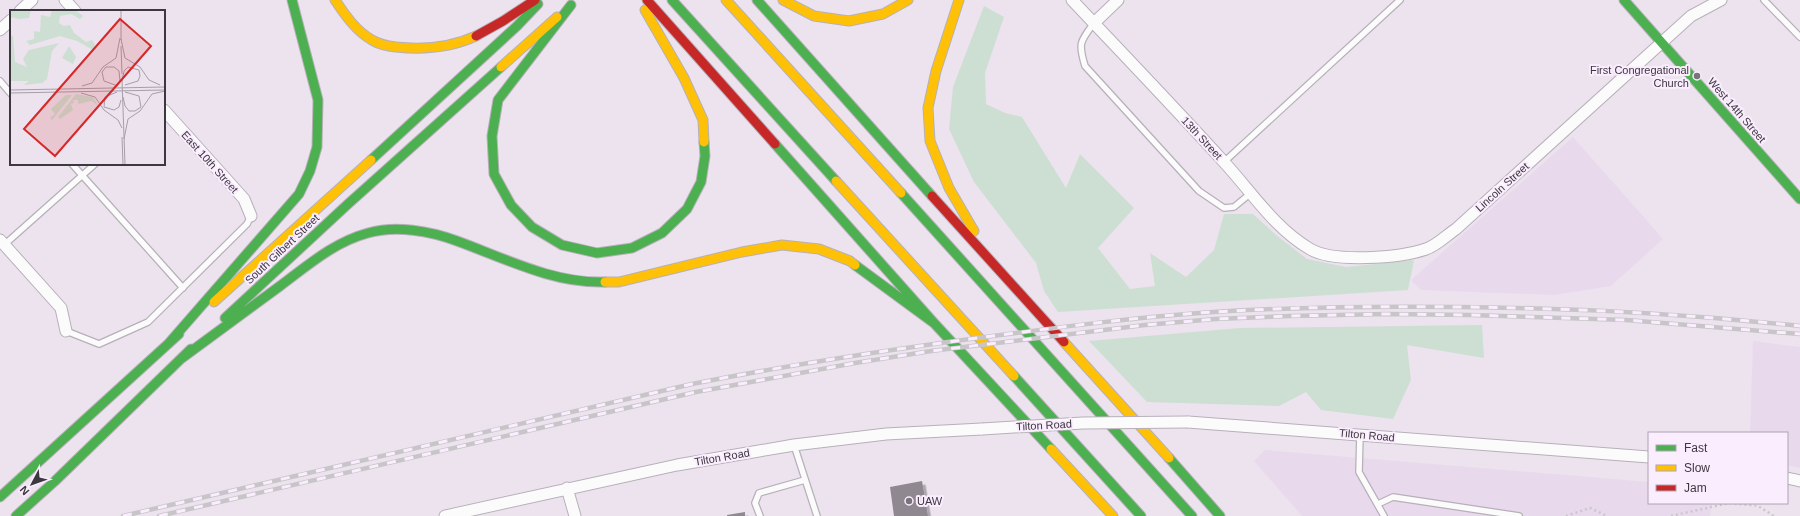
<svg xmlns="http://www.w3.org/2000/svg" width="1800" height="516" font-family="Helvetica,sans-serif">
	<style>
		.built { fill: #e9d9ed }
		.green { fill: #cddfd2 }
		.building { fill: #8f8890; filter: url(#shadow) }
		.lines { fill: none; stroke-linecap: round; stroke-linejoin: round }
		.lane-casing { stroke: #b7b0b9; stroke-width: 8 }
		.street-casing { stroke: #b7b0b9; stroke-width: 13 }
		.fast-casing { stroke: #b7b0b9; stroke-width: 11 }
		.slow-casing { stroke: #b7b0b9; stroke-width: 11 }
		.jam-casing { stroke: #b7b0b9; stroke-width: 11 }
		.path { stroke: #cac7ca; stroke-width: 2.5; stroke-dasharray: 2 3; stroke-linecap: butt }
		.lane { stroke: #fcfbfc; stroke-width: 5.5 }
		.street { stroke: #fcfbfc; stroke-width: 11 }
		.fast { stroke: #4caf50; stroke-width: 9 }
		.slow { stroke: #ffc107; stroke-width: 9 }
		.jam { stroke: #c62828; stroke-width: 9 }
		.rail-casing { stroke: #c7c5c8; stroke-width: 4.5 }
		.rail { stroke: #faedfe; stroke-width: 3; stroke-dasharray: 9; stroke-linecap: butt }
		.street-bridge-casing { stroke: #b7b0b9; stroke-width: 13; stroke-linecap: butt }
		.street-bridge { stroke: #fcfbfc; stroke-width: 11 }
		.poi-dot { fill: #7a737c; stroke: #faedfe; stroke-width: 1.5 }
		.labels { text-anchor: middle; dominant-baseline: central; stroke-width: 4; stroke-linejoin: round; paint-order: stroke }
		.poi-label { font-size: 11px; fill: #3d373f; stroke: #faedfe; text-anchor: end }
		.street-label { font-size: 11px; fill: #3d373f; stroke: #faedfe }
		.inset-road { fill: none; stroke: #a69ea8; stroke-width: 1 }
		.view { fill: #d62828; fill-opacity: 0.15; stroke: #d62828; stroke-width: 2 }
		.inset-edge { fill: none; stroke: #3d373f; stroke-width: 2 }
	</style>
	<defs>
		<filter id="shadow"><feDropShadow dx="3.5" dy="3.5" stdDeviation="0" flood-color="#0004"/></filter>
	</defs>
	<rect width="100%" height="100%" fill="#ece3ee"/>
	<path class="built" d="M1573,137L1663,239L1611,286L1554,295L1421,290L1411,280Z
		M1753,341L1800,347V468L1787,465V433H1750Z
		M1265,450L1649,482V503H1712L1710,516H1302L1254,461Z"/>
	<path class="green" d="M984,6L1004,17L985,73L986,104L1005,113L1022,117L1066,188L1080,154L1134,208L1098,248L1130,289L1155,286L1150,253L1186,277L1214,250L1224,214H1253L1276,235L1307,259L1346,267L1414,260L1408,290L1058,312L1044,291L1036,263L974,182L949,129L953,87Z
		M1482,325L1484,358L1407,345L1411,380L1393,419L1321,410L1306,392L1279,406L1147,402L1089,341L1240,328Z"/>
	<path class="building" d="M922,481L928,516H894L890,487Z
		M745,512V516H727V515Z"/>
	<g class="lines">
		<defs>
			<path id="lane" d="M1764,0L1800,37
				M1094,23C1080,42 1078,43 1085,66L1199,191L1224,208L1234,207L1251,193
				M0,81L11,94
				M1224,162L1400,0
				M72,164L183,288
				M4,245L95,164
				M66,331L99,344L148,322L247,224L251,216
				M1360,435L1359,472L1384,516
				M794,445L817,516
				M1378,504L1393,497L1519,516
				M760,516L755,503L759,493L805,480"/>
			<path id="street" d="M65,0L75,11
				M1072,0C1123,54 1174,107 1223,161C1251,191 1274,228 1310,249C1333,263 1400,258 1426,249C1436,246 1447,235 1456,229L1691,16L1721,0
				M20,11L32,0
				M1094,23L1118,0
				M0,30L11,20
				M164,110L244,199L251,216
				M0,240L61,308L66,331
				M1188,422L1649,457
				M1787,478L1800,481
				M567,488L575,516
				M445,516L677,465L794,445L886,434L982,429"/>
			<path id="fast" d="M672,0L836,181
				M757,0L932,196
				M1624,0L1800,199
				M571,5L498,100L492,136L494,174L511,205L532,227L562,245L597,253L632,248L662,233L687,209L701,182L705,156L704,142
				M775,144L934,323L1051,449
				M371,160L517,26L538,4
				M901,193L1192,516
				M855,265L934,323
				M225,318L348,204L501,67
				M169,343L299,194L310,171L317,147L318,100L292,0
				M182,358C215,334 247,310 280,286C307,266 334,242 368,233C396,225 430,231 457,241C504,258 554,284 605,282
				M1014,376L1141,516
				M1169,458L1220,516
				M0,497L179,334
				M16,516L55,481L191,349"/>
			<path id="slow" d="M335,0C345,15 356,31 372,40C380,45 387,46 396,47C424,50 450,48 476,36
				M726,0L901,193
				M783,0L814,16L849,21L883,14L908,0
				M959,0L936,71L928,108L930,141L949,188L974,231
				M645,10L684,78L703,120L704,142
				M501,67L557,17
				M836,181L1014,376
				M605,282H619L742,252L782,245L819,249L850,261L855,265
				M214,302L371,160
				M1064,342L1169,458
				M1051,449L1113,516"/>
			<path id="jam" d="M647,0L775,144
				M476,36L503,21L535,0
				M932,196L1064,342"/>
		</defs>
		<use href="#lane" class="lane-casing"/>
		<use href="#street" class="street-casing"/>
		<use href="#fast" class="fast-casing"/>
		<use href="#slow" class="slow-casing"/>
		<use href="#jam" class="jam-casing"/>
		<path class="path" d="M1566,516L1590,508L1607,516
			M1671,516L1729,503L1758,506L1774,516"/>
		<use href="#lane" class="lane"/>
		<use href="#street" class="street"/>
		<use href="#fast" class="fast"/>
		<use href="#slow" class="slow"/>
		<use href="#jam" class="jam"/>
		<defs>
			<path id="rail" d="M123,516L692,384C789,365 887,350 985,337C1061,327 1137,317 1213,312C1295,307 1377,306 1459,307C1573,308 1687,314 1800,326
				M159,516L696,392L855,363L931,351L1145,325L1215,319L1290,316L1386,314L1470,315L1626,320L1800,334"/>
		</defs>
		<use href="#rail" class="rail-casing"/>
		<use href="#rail" class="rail"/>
		<defs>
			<path id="street-bridge" d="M982,429L1083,423L1188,422"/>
		</defs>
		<use href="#street-bridge" class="street-bridge-casing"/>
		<use href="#street-bridge" class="street-bridge"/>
	</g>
	<g class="poi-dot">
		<circle cx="1697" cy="76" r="4"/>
		<circle cx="909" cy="501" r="4"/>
	</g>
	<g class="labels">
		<g class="poi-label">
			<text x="1689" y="70">First Congregational<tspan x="1689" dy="13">Church</tspan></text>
			<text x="917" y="501" text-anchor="start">UAW</text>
		</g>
		<g class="street-label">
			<text transform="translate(1737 110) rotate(49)">West 14th Street</text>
			<text transform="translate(1202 138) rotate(47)">13th Street</text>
			<text transform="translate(210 162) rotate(48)">East 10th Street</text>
			<text transform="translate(1502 187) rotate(-42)">Lincoln Street</text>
			<text transform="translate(282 249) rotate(-43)">South Gilbert Street</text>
			<text transform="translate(1044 425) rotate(-3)">Tilton Road</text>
			<text transform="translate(1367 435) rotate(5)">Tilton Road</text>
			<text transform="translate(722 457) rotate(-10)">Tilton Road</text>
		</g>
	</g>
	<g transform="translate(10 10)">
		<rect width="155" height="155" fill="#ece3ee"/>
		<path d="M0,0H21L19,8L9,9L0,7ZM42,0H65L73,6L70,9L61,4L50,6L49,13L54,16L60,15L64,23L76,32L82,30L85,35L83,40L67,31L50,26L20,35L16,31L24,29V21L30,22L31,5L40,7ZM3,25L5,52L17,57L13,49L19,40L49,33L42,41L37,69L32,73L14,75L19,71H0V27ZM59,36L66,47L63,54L52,48ZM66,84L83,87L88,96L82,91L68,94V90H63L64,93L61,94L63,100L50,109L48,107ZM56,85H62L42,110L40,108L45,104L41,99Z" fill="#cddfd2"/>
		<path class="inset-road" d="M111,0V30M111,29L115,48L130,57L139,70L150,75M111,36L112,64M112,70L115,155M112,71L114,61L118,57L129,60L130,66L128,71L115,75M72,76L82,73L93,57L106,48L110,28M108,76L94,71L92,62L96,57H104L109,61L110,71M0,80L155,77M107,82L95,87L94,97L104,100L109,97L111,90M0,83L155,80M71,83L85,87L94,100L108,110L112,118M113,87L115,96L119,101H125L131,97L129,86L115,82M112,127L113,155M114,129L118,109L130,101L142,84L155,81"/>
		<path class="view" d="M110,9L141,36L45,146L14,119Z"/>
		<rect width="155" height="155" class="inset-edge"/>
	</g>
	<rect x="1648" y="432" width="140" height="72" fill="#faedfe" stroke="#aea4b2"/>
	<rect x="1656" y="445" width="20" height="6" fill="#4caf50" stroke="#aea4b2"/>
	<text x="1684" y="452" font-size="12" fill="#3d373f">Fast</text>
	<rect x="1656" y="465" width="20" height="6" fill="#ffc107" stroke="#aea4b2"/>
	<text x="1684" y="472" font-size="12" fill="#3d373f">Slow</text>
	<rect x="1656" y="485" width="20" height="6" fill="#c62828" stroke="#aea4b2"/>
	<text x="1684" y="492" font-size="12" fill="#3d373f">Jam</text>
	<g transform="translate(32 484) rotate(229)" stroke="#faedfe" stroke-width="3" paint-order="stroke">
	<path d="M0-3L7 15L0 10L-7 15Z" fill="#3d373f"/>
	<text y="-6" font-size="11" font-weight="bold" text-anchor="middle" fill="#3d373f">N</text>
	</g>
</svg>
